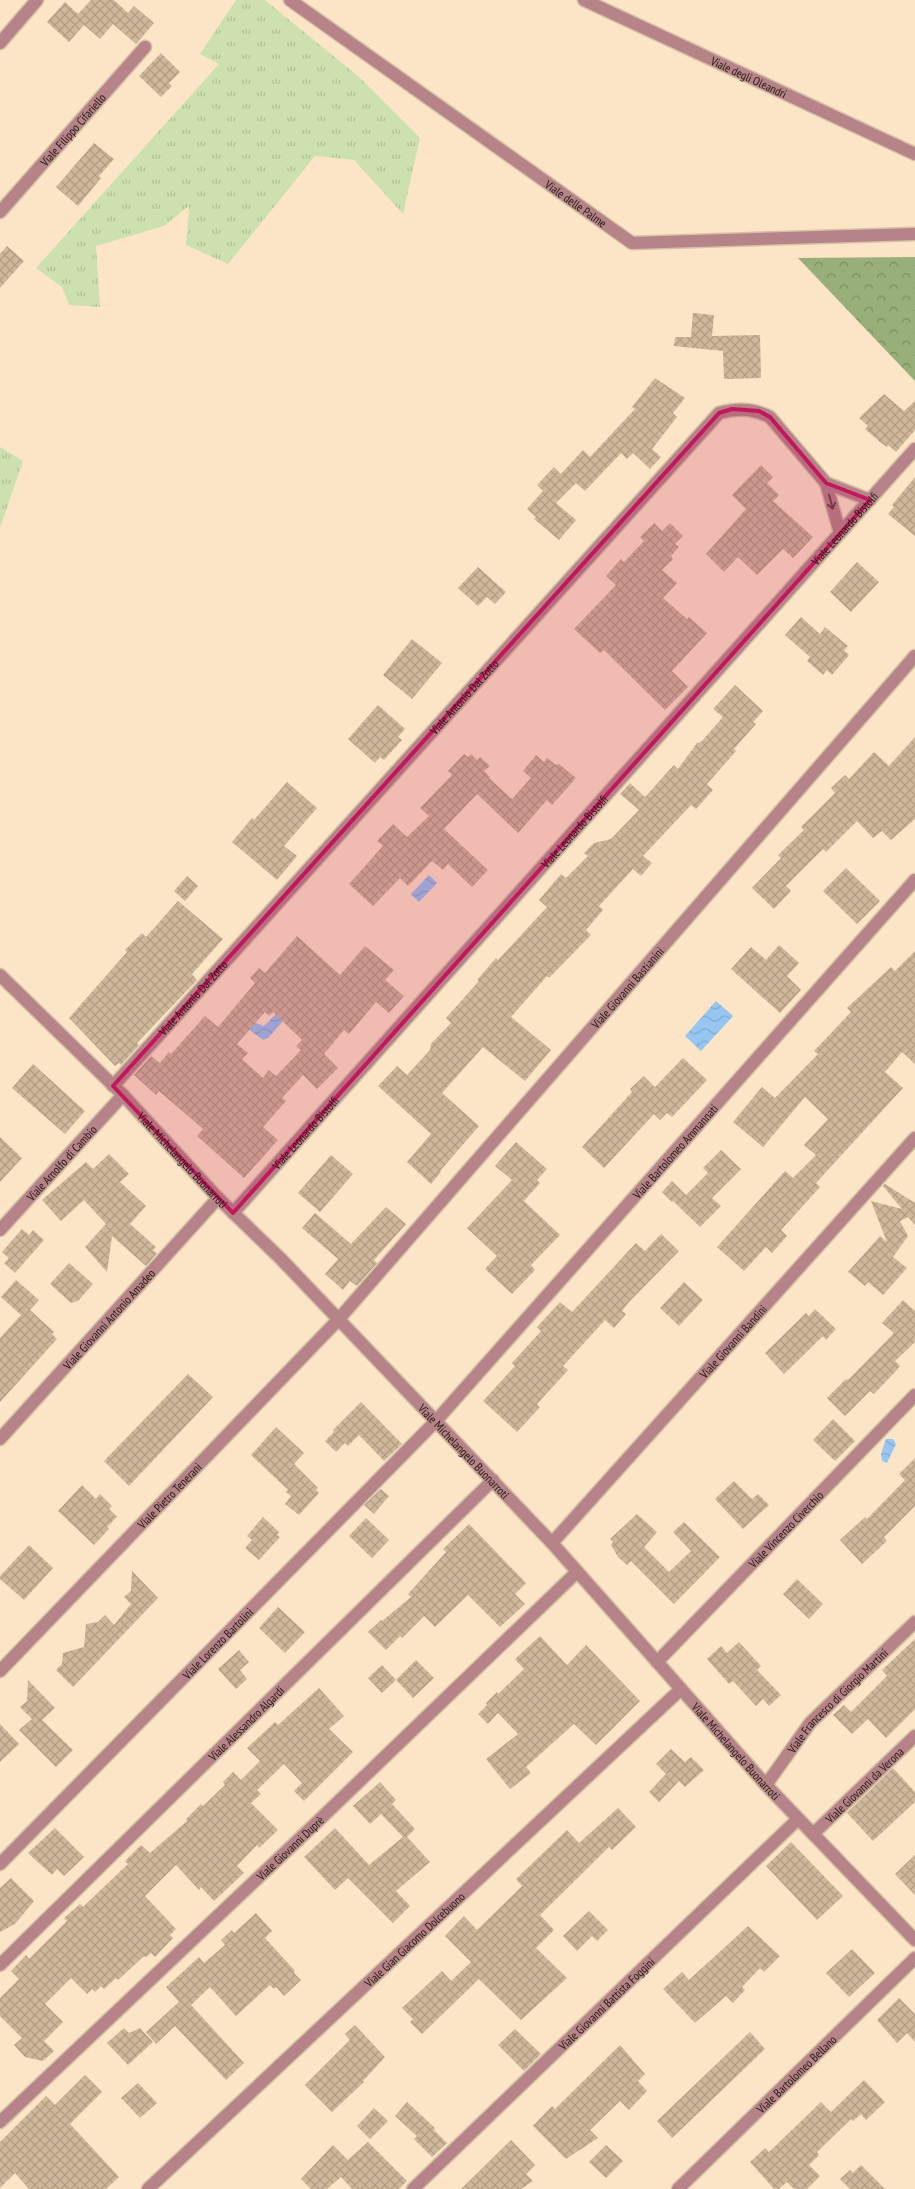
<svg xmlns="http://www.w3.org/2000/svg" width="915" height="2189" font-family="'PT Sans Narrow',sans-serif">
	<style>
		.grass { fill: url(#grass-tufts) }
		.forest { fill: url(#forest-crowns) }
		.water { fill: url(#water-waves) }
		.building { fill: url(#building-cross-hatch); fill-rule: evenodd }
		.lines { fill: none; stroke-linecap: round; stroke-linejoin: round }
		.minor-casing { stroke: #d5c0a6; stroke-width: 15 }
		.minor { stroke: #b58388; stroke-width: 12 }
		.oneway { stroke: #5f4541 }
		.marked { fill: #c2185b; fill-opacity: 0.2; stroke: #c2185b; stroke-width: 4; stroke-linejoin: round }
		.labels { text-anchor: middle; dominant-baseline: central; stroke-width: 5; stroke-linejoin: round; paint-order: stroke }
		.street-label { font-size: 12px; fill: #251c12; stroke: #fce4c7 }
	</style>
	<defs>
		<pattern id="grass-tufts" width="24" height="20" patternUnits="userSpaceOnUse" patternTransform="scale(1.25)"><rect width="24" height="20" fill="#cce1af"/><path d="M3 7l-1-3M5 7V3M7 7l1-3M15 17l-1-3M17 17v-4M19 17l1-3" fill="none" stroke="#afc096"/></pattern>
		<pattern id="forest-crowns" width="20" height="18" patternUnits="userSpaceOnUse" patternTransform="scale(1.25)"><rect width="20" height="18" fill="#98af79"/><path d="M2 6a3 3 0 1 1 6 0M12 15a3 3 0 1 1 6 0" fill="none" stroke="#7c8e62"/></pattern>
		<pattern id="water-waves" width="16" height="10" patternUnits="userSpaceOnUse" patternTransform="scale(1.25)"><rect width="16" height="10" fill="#96c6f1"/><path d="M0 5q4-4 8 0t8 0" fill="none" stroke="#81aace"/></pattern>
		<pattern id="building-cross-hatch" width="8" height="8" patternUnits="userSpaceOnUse" patternTransform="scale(1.25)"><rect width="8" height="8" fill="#ceb79b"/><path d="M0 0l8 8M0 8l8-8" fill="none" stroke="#b19d84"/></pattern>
	</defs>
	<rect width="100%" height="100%" fill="#fce4c7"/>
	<path class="grass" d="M236,0H265L360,78L420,138L403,214L354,160L315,156L228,264L186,245L189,206L164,226L96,246L100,307L69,305L62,287L36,268L219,64L200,54Z
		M0,447L23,461L0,528Z"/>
	<path class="forest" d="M915,257V381L798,258Z"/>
	<path class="water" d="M429,875L437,883L419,902L411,894Z
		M716,1001L733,1016L701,1051L685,1036Z
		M276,1014L284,1020L268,1038L263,1040L247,1028L253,1022L264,1026Z
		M886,1439H893L896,1444L887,1463L882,1461L881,1454Z"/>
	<path class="building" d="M91,0H114L128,13L134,6L154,23L136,44L113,24L100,39L84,25L69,42L47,22L65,2L78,14Z
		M161,53L180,72L169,83L172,86L161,97L139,76Z
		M94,143L114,159L99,176L101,178L78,206L56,187Z
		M7,246L24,261L0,288V254Z
		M693,313L714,315L712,336L760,335L761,378L724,379L723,351L674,346L675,337H691Z
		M655,378L685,398L673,413L677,417L652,449L661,457L650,469L633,453L627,459L621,453L585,491L576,483L556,503L576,520L559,540L534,519L536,517L527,509L543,491L537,485L554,467L561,474L583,450L590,457L635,409L632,407Z
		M884,394L904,411L915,401V430L896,452L888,445L887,447L880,442L865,429L868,426L859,418Z
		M761,465L773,477L767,483L779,495L773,501L813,537L793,558L783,549L757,575L738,557L724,572L706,554L746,509L732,495Z
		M915,477V536L888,514L894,507L892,505Z
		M654,523L662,531L670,523L683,536L675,544L679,547L671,556L673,559L662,570L677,583L663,598L687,619L689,617L707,633L672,671L688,687L665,710L604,650L600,653L574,629L616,585L606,576L621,559L624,562L644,541L640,537Z
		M857,562L879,582L851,612L830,592Z
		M478,567L506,592L495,604L487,597L478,606L458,588Z
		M801,617L820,634L825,627L848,646L844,650L849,655L832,675L827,670L823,675L807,661L810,657L785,635Z
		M412,639L442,663L412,699L383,675Z
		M735,685L763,711L753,722L756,724L734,749L736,751L707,784L713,790L696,809L691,805L643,856L652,863L641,876L633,869L599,906L603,910L586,930L591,935L549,978L547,976L511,1017L551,1050L525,1081L483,1047L442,1093L479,1126L440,1171L441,1172L431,1184L407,1162L431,1134L378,1086L397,1066L407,1075L430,1050L431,1044L451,1023L446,1018L479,981L477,980L496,958L498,960L547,907L539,900L561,874L566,878L588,856L584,853L594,843L611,839L639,810L620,794L630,783L645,797L674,765L678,769L697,743L701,742L723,717L713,709Z
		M378,705L405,729L398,737L402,740L384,760L380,757L375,763L348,739Z
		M915,737V819L891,840L882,831L873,838L857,821L826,852L823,849L786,886L791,891L774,909L752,888L781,858L778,855L804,830L801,827L835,793L831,788L845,775L849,779L874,752L889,766Z
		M464,754L468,757L471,754L477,760L480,757L490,766L484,771L490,777L489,778L512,799L531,778L523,771L536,755L544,762L547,758L556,765L559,764L576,778L552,805L547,800L518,833L477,794L444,829L488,870L472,887L448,864L443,870L432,861L408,886L400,878L373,906L349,884L383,846L377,841L393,824L407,837L429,816L420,808L452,775L448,771Z
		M287,782L317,808L284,846L297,856L277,880L232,842L252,818L254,820Z
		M846,868L880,901L857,924L823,891Z
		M187,876L198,886L185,901L174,891Z
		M178,901L223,939L192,974L197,980L137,1043L139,1045L121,1065L119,1063L115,1066L69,1018L127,952L125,950L142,933L146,937Z
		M297,936L340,975L365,946L394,970L385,980L404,996L389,1013L376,1002L349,1034L344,1030L324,1054L338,1068L317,1089L303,1075L282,1098L286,1101L263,1127L278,1140L244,1178L197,1136L203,1129L159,1091L156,1095L134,1075L151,1056L160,1063L169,1052L171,1054L205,1016L218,1027L255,983L250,978L259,968L265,973ZM265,1012L269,1016L273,1012L302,1040L296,1046L301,1050L276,1076L269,1070L263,1078L242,1059L248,1053L237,1044Z
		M779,945L799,963L787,976L801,990L780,1013L731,969L751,947L766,960Z
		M915,951V1064L902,1052L885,1072L903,1088L816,1183L820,1187L781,1230L787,1236L772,1253L766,1247L744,1271L717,1247L785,1171L793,1178L816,1155L804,1145L828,1119L805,1097L763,1147L733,1122L762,1087L775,1098L818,1054L814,1051L851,1012L847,1008L891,967L895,971Z
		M683,1058L707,1080L672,1117L667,1113L660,1120L654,1114L604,1168L582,1147L632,1092L630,1089L644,1076L655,1087Z
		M33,1064L85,1111L65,1134L12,1088Z
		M0,1137L22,1158L0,1182Z
		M516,1142L547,1169L537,1180L540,1183L524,1201L560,1235L531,1265L535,1270L512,1294L485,1269L497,1256L467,1228L512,1180L495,1166Z
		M721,1150L741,1169L712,1198L721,1206L700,1227L673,1201L672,1202L662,1192L672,1181L686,1195L708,1173L703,1168Z
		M109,1154L129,1174L120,1182L146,1206L130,1224L156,1247L153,1250L157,1253L146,1266L112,1236L107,1272L85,1247L106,1224L84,1200L61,1221L42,1200L86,1162L93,1169Z
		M331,1155L353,1174L320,1212L298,1193Z
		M885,1184L915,1203V1225L908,1217L900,1221L908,1236L893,1257L907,1268L883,1295L868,1282L865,1286L848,1272L880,1236L887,1242L871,1201L902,1209L883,1186Z
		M386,1207L406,1224L374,1260L377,1263L357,1286L350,1281L343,1290L325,1274L338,1259L302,1228L315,1213L351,1244Z
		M22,1229L29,1235L33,1230L44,1240L15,1273L4,1263L9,1258L2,1252Z
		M661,1234L679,1251L629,1302L622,1311L626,1314L614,1328L605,1320L563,1366L568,1370L537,1404L540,1407L517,1432L483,1401L515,1366L512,1363L541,1331L537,1327L560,1302L572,1312L636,1243L645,1251Z
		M69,1263L93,1284L78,1301L71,1303L50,1284Z
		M16,1280L39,1300L30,1310L54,1332L52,1334L57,1339L0,1402V1338L21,1315L1,1297Z
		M684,1282L703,1300L679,1326L660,1308Z
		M903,1300L915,1311V1342L895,1361L900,1366L895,1372L874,1394L870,1391L845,1416L827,1398L846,1379L848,1380L894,1333L882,1323Z
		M815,1309L836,1329L826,1340L823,1336L784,1374L765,1353L806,1313L809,1316Z
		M188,1374L213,1397L129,1486L104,1461Z
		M361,1402L402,1444L384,1461L359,1435L348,1446L345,1443L336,1452L325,1441L334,1432L333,1430Z
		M833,1419L855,1441L835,1461L813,1440Z
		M276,1427L304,1453L294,1464L318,1488L316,1490L319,1493L299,1515L285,1504L291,1496L286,1492L288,1490L251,1455Z
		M915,1458V1506L884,1537L887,1541L862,1564L840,1540L865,1517L867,1519L905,1480L899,1474Z
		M734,1481L752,1499L758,1494L769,1505L743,1529L715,1499Z
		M82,1485L96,1499L100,1494L112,1506L109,1509L117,1517L107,1527L109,1529L94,1545L58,1511Z
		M381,1489L389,1496L374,1514L364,1505Z
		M637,1514L657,1532L644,1547L669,1572L691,1551L673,1532L684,1522L720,1557L674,1604L631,1561L627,1565L618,1557L611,1545L613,1542L610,1539Z
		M263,1517L279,1532L277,1535L280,1537L259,1560L245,1548L252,1540L247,1536Z
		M366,1518L389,1540L372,1558L349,1536Z
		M469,1524L526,1583L515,1594L525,1604L500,1627L468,1595L435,1627L424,1616L402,1638L400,1636L386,1650L368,1632L381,1620L382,1621L411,1597L408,1594L446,1552L443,1549Z
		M29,1545L53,1568L24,1600L0,1579V1576Z
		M132,1571L158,1598L73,1687L56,1670L62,1664L63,1653L84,1647L86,1624L98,1622L105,1615L114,1625L131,1604L124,1597L131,1591Z
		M797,1579L823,1604L809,1619L783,1594Z
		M278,1607L305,1632L285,1653L259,1628Z
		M540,1636L567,1665L586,1645L640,1701L596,1745L574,1724L526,1767L531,1773L510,1789L486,1759L518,1734L498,1713L488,1724L478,1714L487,1705L486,1703L497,1692L498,1694L524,1669L515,1659Z
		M915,1639V1709L886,1738L868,1719L852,1734L833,1715L844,1705L851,1712L887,1676L882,1670Z
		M739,1642L761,1666L757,1670L781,1695L769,1706L763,1699L756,1706L733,1681L729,1684L707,1659L721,1646L727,1653Z
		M239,1650L249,1662L240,1670L247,1679L236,1689L218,1669Z
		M416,1660L434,1678L413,1698L396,1680Z
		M382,1665L396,1680L382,1693L368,1678Z
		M28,1680L55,1708L42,1720L73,1750L56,1767L19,1730L32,1719L20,1707L27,1701Z
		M319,1688L344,1716L329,1729L353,1752L304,1801L294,1791L302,1783L284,1764L257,1790L261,1794L251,1803L278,1830L259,1848L257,1845L237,1866L244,1873L214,1901L201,1887L199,1890L176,1865L145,1896L176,1929L170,1935L173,1938L155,1957L151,1953L146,1957L144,1956L118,1980L116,1978L104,1989L101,1986L95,1992L92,1989L87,1994L71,1978L45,2004L63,2022L44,2041L54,2051L43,2061L25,2057L14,2045L22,2038L0,2016V1998L19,1979L11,1971L26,1955L29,1959L67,1921L64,1918L80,1904L83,1907L128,1864L125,1861L141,1845L150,1853L187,1821L186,1819L201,1804L203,1806L225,1785L223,1782L233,1772L241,1780L260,1761L247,1748L275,1722L278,1725Z
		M0,1724L19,1744L0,1762Z
		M671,1749L685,1762L691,1757L704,1770L685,1787L679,1781L659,1802L649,1792L666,1774L656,1764Z
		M893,1768L915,1792V1802L873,1841L847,1813Z
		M380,1782L396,1800L392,1804L415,1829L407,1837L430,1862L396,1891L410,1906L393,1923L348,1878L335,1890L304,1857L335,1828L369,1865L403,1837L381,1814L370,1824L353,1806Z
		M618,1808L636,1827L612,1850L609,1847L540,1915L554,1930L536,1948L567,1978L521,2020L479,1979L422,2034L410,2022L413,2019L402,2008L442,1971L451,1981L471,1962L445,1936L464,1916L477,1930L522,1886L516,1879L567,1830L579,1843Z
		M55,1828L84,1857L64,1876L57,1869L52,1875L28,1853Z
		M791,1842L843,1896L817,1920L766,1866Z
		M915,1855V1895L895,1874Z
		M11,1878L34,1901L15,1924L0,1932V1888Z
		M589,1911L608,1930L597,1941L592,1936L577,1951L563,1936Z
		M256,1913L272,1931L265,1938L295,1971L294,1973L301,1980L284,1996L276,1987L274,1989L270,1985L236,2016L210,1987L191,2005L244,2063L226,2080L175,2026L156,2044L146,2032L179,2002L166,1987L199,1957L204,1963L225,1945L221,1940L232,1930L234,1933Z
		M748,1926L780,1956L764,1972L760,1968L742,1987L745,1990L733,2003L726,1996L695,2023L663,1989L682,1972L689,1980Z
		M852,1949L875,1973L849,1997L826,1973Z
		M899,1998L915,2014V2042L907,2033L897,2043L877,2020Z
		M355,2025L385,2057L363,2081L364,2082L332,2112L305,2085L350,2040L345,2034Z
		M124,2028L129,2033L140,2028L153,2042L128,2065L107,2043Z
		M515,2029L541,2054L524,2071L498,2045Z
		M750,2032L765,2049L672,2138L657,2121Z
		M620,2045L645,2074L638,2081L647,2091L629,2110L620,2101L590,2130L598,2138L566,2159L533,2126L552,2106L555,2109Z
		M85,2075L102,2092L70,2124L119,2177L106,2189H29L15,2173L0,2188V2142L46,2096L55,2105Z
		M864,2080L885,2102L866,2120L861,2114L853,2121L851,2119L817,2152L819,2155L809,2165L820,2176L807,2189H794L787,2182L779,2189H774L750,2162L765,2148L769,2152L821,2102L831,2112Z
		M138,2083L157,2103L140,2118L121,2098Z
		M407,2102L435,2128L434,2130L447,2143L432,2157L414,2139L417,2136L395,2116Z
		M374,2108L388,2121L370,2139L357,2126Z
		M511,2140L535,2165L526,2174L533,2181L521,2189H461Z
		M368,2142L407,2181L399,2189H352L341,2177L327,2189H311L301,2179L333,2145L348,2160Z
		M606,2145L623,2161L606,2178L589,2162Z
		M861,2165L885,2189H850L840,2179L850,2170L853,2173Z"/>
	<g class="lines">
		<defs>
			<g id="minor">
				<path id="s1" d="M290,0L632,243L915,234"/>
				<path id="s2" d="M584,0L915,154"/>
				<path d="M0,43L37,0"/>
				<path id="s3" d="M0,212L145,47"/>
				<path d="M840,533L826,483L870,500"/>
				<path id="s4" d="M0,975L123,1095L218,1198L281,1259L552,1543L766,1785L915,1940"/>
				<path id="s5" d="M113,1086L719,413C736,408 753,408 770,417L826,483"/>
				<path id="s6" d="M233,1213L915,449"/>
				<path id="s7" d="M0,1230L123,1095"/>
				<path id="s8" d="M0,1439L218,1198"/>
				<path id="s9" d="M552,1543L915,1138"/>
				<path id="s10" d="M657,1662L915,1395"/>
				<path id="s11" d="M0,1671L338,1320L915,656"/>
				<path id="s12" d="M766,1785L810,1723L915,1622"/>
				<path id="s13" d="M813,1834L915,1736"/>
				<path id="s14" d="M0,1864L435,1422L915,880"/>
				<path id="s15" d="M0,1965L493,1480"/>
				<path id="s16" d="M0,2122L315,1824L577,1572"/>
				<path id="s17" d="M148,2189L681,1689"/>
				<path id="s18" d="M413,2189L798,1819"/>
				<path id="s19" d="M678,2189L915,1958"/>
			</g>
		</defs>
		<use href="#minor" class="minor-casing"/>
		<use href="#minor" class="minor"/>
	</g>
	<defs><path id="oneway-shaft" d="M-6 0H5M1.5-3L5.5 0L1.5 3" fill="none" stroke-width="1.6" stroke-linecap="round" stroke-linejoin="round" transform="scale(1.25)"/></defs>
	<use class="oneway" href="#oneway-shaft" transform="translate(831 502) rotate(75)"/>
	<path class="marked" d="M732,409L759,411L770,417L826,483L870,500L233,1213L113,1086L719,413Z"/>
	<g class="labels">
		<g class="street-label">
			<text stroke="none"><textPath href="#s2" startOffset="182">Viale degli Oleandri</textPath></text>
			<text stroke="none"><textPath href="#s3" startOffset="110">Viale Filippo Cifariello</textPath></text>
			<text stroke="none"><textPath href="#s1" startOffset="351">Viale delle Palme</textPath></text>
			<text stroke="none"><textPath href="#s6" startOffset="918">Viale Leonardo Bistolfi</textPath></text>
			<text stroke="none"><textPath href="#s5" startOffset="524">Viale Antonio Dal Zotto</textPath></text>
			<text stroke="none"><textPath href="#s6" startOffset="512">Viale Leonardo Bistolfi</textPath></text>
			<text stroke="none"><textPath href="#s11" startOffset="928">Viale Giovanni Bastianini</textPath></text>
			<text stroke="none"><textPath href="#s5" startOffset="119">Viale Antonio Dal Zotto</textPath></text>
			<text stroke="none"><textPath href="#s6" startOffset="108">Viale Leonardo Bistolfi</textPath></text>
			<text stroke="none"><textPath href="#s14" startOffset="982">Viale Bartolomeo Ammannati</textPath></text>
			<text stroke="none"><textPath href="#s4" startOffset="260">Viale Michelangelo Buonarroti</textPath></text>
			<text stroke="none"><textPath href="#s7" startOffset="91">Viale Arnolfo di Cambio</textPath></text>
			<text stroke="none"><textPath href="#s8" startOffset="162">Viale Giovanni Antonio Amadeo</textPath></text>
			<text stroke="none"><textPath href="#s9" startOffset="271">Viale Giovanni Bandini</textPath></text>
			<text stroke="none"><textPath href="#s4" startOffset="665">Viale Michelangelo Buonarroti</textPath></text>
			<text stroke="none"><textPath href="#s11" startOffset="244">Viale Pietro Tenerani</textPath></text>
			<text stroke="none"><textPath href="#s10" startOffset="185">Viale Vincenzo Civerchio</textPath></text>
			<text stroke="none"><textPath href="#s14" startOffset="310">Viale Lorenzo Bartolini</textPath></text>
			<text stroke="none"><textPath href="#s12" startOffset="111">Viale Francesco di Giorgio Martini</textPath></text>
			<text stroke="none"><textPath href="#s15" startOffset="345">Viale Alessandro Algardi</textPath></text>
			<text stroke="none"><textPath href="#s4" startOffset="1070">Viale Michelangelo Buonarroti</textPath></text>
			<text stroke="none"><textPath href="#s13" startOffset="71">Viale Giovanni da Verona</textPath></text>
			<text stroke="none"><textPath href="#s16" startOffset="399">Viale Giovanni Duprè</textPath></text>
			<text stroke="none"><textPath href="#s17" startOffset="365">Viale Gian Giacomo Dolcebuono</textPath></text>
			<text stroke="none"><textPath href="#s18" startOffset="268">Viale Giovanni Battista Foggini</textPath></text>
			<text stroke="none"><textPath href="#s19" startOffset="165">Viale Bartolomeo Bellano</textPath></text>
		</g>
	</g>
</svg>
